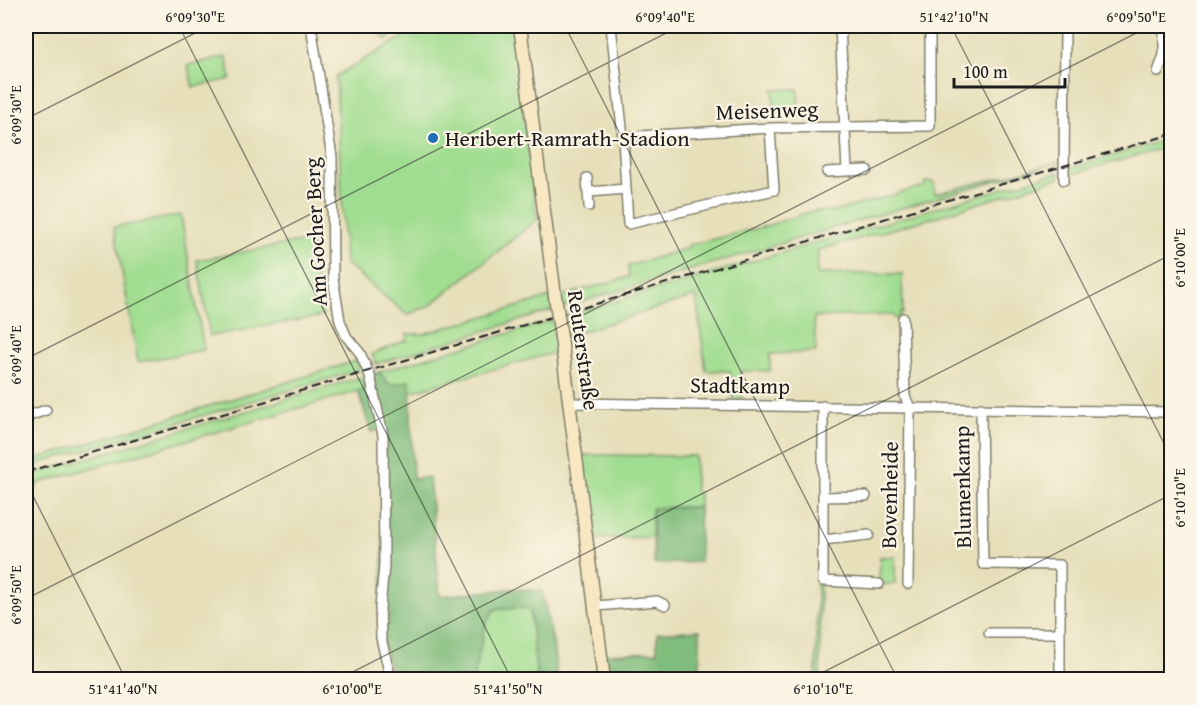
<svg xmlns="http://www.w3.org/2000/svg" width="1197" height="705" font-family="'Gentium Book Plus',serif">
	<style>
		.green { fill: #a1dd91; stroke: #5e7c56; stroke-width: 1.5 }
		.forest { fill: #80bc7b; stroke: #4e6c4c; stroke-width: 1.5 }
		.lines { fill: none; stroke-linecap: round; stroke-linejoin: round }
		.street-casing { stroke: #817e6b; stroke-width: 12 }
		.secondary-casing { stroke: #817e6b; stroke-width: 15 }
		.street { stroke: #fff; stroke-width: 9 }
		.secondary { stroke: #f7e8c3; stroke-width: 12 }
		.rail { stroke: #1c1c1c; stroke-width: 2; stroke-dasharray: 9 4.5; stroke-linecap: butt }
		.secondary-bridge-casing { stroke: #817e6b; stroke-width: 15; stroke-linecap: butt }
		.secondary-bridge { stroke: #f7e8c3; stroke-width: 12 }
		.ticks { fill: none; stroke: #1c1c1c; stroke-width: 1.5; stroke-opacity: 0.45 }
		.poi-dot { fill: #1f6fb2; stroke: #fcf5e5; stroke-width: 2 }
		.labels { text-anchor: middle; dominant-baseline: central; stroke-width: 4.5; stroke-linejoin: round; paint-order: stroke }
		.street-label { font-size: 22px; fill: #1c1c1c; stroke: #fcf5e5 }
		.poi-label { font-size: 22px; fill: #1c1c1c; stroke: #fcf5e5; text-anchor: start }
		.neatline { fill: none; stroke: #1c1c1c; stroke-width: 2 }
		.ticks-label { font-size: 15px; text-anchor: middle; fill: #1c1c1c }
	</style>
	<rect width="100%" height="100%" fill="#fcf5e5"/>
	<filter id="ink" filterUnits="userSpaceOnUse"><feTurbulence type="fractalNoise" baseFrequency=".0167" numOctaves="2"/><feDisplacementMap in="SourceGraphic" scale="12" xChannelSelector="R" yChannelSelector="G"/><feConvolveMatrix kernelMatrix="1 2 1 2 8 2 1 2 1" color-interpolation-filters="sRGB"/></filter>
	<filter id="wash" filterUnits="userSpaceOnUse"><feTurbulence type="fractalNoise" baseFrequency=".008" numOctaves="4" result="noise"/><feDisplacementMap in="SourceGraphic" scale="24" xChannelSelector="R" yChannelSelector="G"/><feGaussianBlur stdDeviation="1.35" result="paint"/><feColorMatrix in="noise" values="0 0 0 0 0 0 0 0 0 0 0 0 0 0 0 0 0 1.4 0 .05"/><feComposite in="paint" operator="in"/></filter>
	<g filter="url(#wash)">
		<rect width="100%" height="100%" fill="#e6dfba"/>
		<path class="green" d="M374,26H403L387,40L377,32Z
			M422,26H513L537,220L429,306L407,315L345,263L336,76Z
			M226,57L231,79L193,87L188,65Z
			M773,89H798L799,120L775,119Z
			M1171,138V146L1068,175V169Z
			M1059,162L560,308L558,297L629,277L628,266L688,248V245L763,227L812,211H837L925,186V182H934L935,194Z
			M1059,172V178L935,217L818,250L817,274H902L903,313H900V323L892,315L814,317L816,352L770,354V371H741L740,394L743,399H733L730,371H706L696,296L564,337L561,317Z
			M181,215L204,350L138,362L114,227Z
			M310,240L323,316L210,336L197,260Z
			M551,297L553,310L376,364L372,354L407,340V334H423Z
			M554,320L557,352L410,392L409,381L390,385L379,372Z
			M356,361L359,370L26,467V462Z
			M362,377L366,389L39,483L36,487L26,490V476Z
			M579,455L695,456V492L699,493V507L652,508V537L590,539Z
			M880,557H895V584H879Z
			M817,584H820V680L816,679Z
			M525,608L530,612L537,679L473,680L486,622L495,609Z
			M939,676L1022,677V679L939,680Z"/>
		<path class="forest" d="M379,372L389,385L410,381L413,479L429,477L440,596L511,589L542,591L553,642L557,679H537L530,612L524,608L495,609L486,622L473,679H392L382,638L384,428L371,375Z
			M368,376L381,429L371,432L358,391L366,389L362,377Z
			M699,507L700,562L654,564L652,508Z
			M700,630V668L608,673L605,654L657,652V633Z"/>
	</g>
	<g filter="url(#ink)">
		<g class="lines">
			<defs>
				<path id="street" d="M311,26L332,157L333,278L340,321L346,336L360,353L370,376L383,435L384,566L380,608L381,638L391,680
					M611,26L623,137L628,224L774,190L770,128
					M840,26L847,171
					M1158,72L1164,55V26
					M623,137L770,128L930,126V26
					M827,172L867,170
					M587,178L589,206
					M1064,180L1065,26
					M589,192L626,189
					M903,318L905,397L910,407L908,584
					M570,403L1172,412
					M823,406V581L879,584
					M981,408L983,564L1060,565V633H989
					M26,417L46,410
					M823,497L866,496
					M823,540L869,535
					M596,606L657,601L665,605
					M1060,680V633"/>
				<path id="secondary" d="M520,26L555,296
					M561,337L604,680"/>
			</defs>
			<use href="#street" class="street-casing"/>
			<use href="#secondary" class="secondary-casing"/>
			<use href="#street" class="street"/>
			<use href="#secondary" class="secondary"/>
			<path class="rail" d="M26,472L1172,134"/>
			<defs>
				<path id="secondary-bridge" d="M555,296L561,337"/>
			</defs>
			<use href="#secondary-bridge" class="secondary-bridge-casing"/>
			<use href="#secondary-bridge" class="secondary-bridge"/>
		</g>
	</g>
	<path class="ticks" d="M179,26L512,680M565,26L898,680M951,26L1172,459M26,119L209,26M26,359L680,26M26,482L126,680M26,599L1150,26M337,680L1172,254M808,680L1172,494"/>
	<circle class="poi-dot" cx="433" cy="138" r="6"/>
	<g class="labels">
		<g class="street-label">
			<text transform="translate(767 110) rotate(-2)">Meisenweg</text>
			<text transform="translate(315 232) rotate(-93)">Am Gocher Berg</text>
			<text transform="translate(584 350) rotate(82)">Reuterstraße</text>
			<text transform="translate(740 385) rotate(1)">Stadtkamp</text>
			<text transform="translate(962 487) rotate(-91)">Blumenkamp</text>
			<text transform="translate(889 495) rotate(-89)">Bovenheide</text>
		</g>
		<g class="poi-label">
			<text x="445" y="138">Heribert-Ramrath-Stadion</text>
		</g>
	</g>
	<rect width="1197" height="705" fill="none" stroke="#fcf5e5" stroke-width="66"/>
	<path d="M954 78v9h111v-9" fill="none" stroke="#1c1c1c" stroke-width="3"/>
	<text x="963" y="78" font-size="18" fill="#1c1c1c" stroke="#fcf5e5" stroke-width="4.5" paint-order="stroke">100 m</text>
	<rect x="33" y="33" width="1131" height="639" class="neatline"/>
	<g class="ticks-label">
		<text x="195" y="22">6°09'30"E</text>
		<text x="665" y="22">6°09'40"E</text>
		<text x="954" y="22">51°42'10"N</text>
		<text x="1136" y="22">6°09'50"E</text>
		<text transform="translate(16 115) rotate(-90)" y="5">6°09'30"E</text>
		<text transform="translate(1180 258) rotate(-90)" y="5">6°10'00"E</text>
		<text transform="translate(16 355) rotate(-90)" y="5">6°09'40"E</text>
		<text transform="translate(1180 498) rotate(-90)" y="5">6°10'10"E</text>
		<text transform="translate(16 595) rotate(-90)" y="5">6°09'50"E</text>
		<text x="123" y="694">51°41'40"N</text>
		<text x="352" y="694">6°10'00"E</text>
		<text x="508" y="694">51°41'50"N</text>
		<text x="823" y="694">6°10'10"E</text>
	</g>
</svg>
